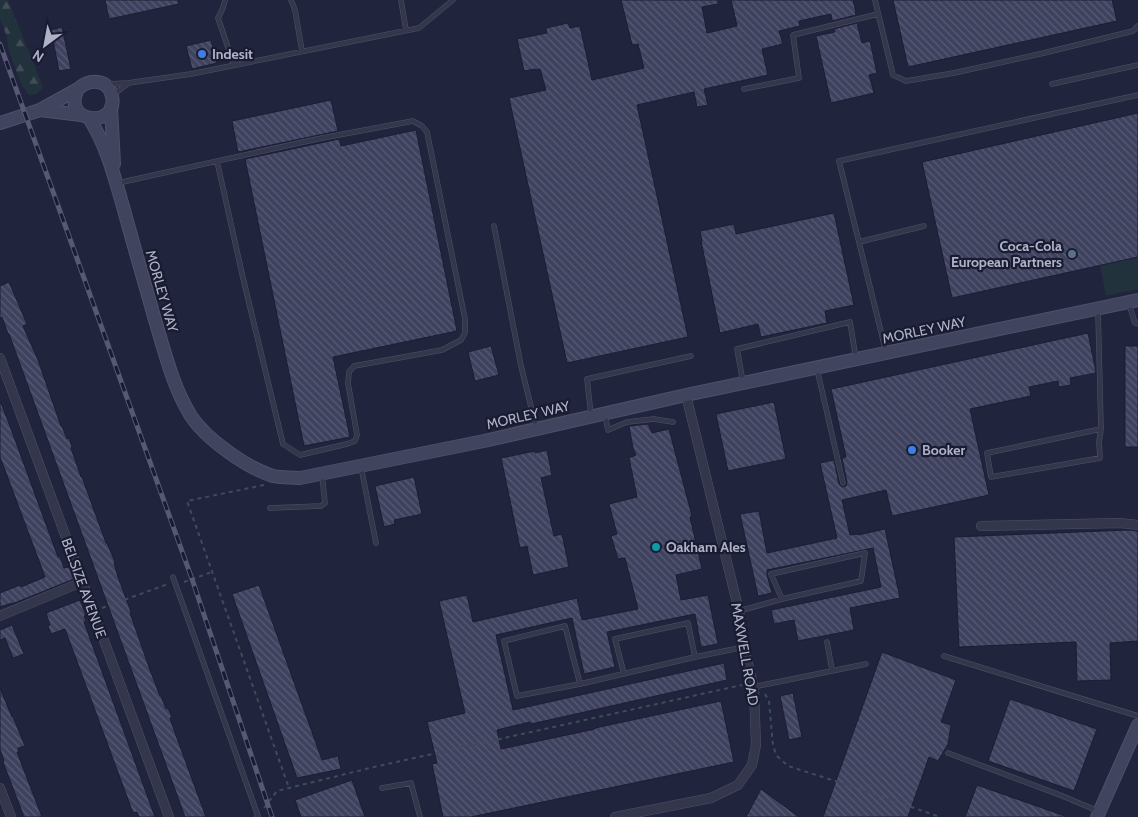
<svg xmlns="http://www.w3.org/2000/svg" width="1138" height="817" font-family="Cabin,sans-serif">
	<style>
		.green { fill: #22323d }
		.forest { fill: url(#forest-firs) }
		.building { fill: url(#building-back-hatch); stroke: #1b1e33 }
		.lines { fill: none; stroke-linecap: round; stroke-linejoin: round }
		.lane-casing { stroke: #4f5167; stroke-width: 5.5 }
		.street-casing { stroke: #4f5167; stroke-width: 10 }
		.secondary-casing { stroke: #4f5167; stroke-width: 14 }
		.path { stroke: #3c4e57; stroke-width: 2; stroke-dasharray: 4 4; stroke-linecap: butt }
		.lane { stroke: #34374c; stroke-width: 4.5 }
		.street { stroke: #34374c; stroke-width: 9 }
		.secondary { stroke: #41445f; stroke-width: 12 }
		.rail-casing { stroke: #555974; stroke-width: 5 }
		.rail { stroke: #191c31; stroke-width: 3; stroke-dasharray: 9; stroke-linecap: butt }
		.shop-dot { fill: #3f7fe0; stroke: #191c31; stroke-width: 2 }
		.service-dot { fill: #5c6f8a; stroke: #191c31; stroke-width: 2 }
		.culture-dot { fill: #0f9aa8; stroke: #191c31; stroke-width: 2 }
		.labels { text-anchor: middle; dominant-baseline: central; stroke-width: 4.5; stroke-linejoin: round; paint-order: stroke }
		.poi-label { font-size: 14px; font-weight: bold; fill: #afb1c8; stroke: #191c31; text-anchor: start }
		.street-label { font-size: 14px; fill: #afb1c8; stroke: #191c31 }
	</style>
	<defs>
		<pattern id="forest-firs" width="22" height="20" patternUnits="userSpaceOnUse" patternTransform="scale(1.25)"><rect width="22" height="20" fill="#22323d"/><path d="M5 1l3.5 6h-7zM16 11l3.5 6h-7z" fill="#404d58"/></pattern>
		<pattern id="building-back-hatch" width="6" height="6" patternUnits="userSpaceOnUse" patternTransform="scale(1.25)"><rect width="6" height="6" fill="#3e425e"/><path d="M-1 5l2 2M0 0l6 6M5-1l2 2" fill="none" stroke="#575b74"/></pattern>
	</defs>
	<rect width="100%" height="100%" fill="#20243c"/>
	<path class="green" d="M1138,257V289L1106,296L1100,265Z"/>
	<path class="forest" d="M0,0H8L43,87L37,94L29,95L21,84L8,48L7,37L0,19Z"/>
	<path class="building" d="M105,0H178L179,4L109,19Z
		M621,0H718V4L702,7L707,33L737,26L731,0H853L856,12H855L856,15L832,21L831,14L799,21L800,26L779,31L783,44L762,49L768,75L704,89L708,105L697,107L694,92L637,105L688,337L567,363L509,98L546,90L540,69L535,70V69L524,71L517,39L547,33L546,28L568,23L570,28L580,26L592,80L644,68L638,44L632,45Z
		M893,0H1112L1117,21L908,67Z
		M857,23L862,43L870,41L877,73L869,75L874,93L831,103L816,36L835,32L834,29Z
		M62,27L71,69L59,71L51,30Z
		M211,40L217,63L192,69L186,46Z
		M331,100L338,131L238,152L232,121Z
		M1138,113V257L952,298L922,162Z
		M416,130L457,331L333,357L350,437L304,446L245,159L339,139L341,146Z
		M834,213L854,305L825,311L827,323L761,337L758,324L720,333L701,241H702L700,231L734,224L736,234Z
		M9,282L27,324L23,326L38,360L61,426H62L67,439L69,438L72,447L71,448L81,477H82L106,543H107L115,562L114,563L118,577L131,612L130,613L150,670L160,696H161L166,709L168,708L172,717L170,718L174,730L206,817H185L9,334H8L2,317L0,318V286Z
		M1088,333L1095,367L1096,373L1070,378L1071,385L1059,387L1058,381L1029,387L1031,396L970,409L989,495L892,516L886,490L842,500L850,535L857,534L858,535L885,529L900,598L850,608L854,630L798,641L794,620L774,624L771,610L881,587L873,548L767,570V575L772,593L758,596L740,514L759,511L767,553L837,538L820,463L834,460L839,484L842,487L846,486L847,482L842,458L846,457L831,389Z
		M491,346L499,375L475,381L468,352Z
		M1125,346H1138V447H1125Z
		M774,402L786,459L728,471L716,414Z
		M0,403H1L10,426L58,557H60L64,568L69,567L74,579L12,604V603L0,607V593L20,585L21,587L45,577L0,457Z
		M648,424L652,433L669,429L692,516L690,517L702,569L676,575L681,600L708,595L718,644L701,647L695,614L607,632L615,667L584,674L572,618L496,635L513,710L724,663L727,680L531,724L530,722L497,730L501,749L595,729V728L721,701L734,762L471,817H443L432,764L437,763L427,722L465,713L439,601L467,595L473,622L577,598L582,620L638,609L625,558L618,559L611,536L617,534L609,504L637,497L629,458L636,455L633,448L629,426Z
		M547,450L552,475L541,478L554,536L562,534L569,567L533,575L527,546L520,548L501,458L535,451V453Z
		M414,477L422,514L394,520L395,524L384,527L375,486Z
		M1128,530L1138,531V641L1110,643L1111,680L1077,681L1076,642L959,647L954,537Z
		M259,585L322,760L338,756L341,769L297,778L232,594Z
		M80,600L86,615L84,616L86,621L84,622L155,817H139L137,812L133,813L65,629L51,634L48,626L50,625L46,613Z
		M12,625L24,654L13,658L5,638L0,640V630Z
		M882,652L956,680L941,722L951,725L948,744L938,761L929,757L908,817H823Z
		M0,688L12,717H13L25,746L18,748L19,752H17L42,817H24L3,762L4,761L0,749Z
		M793,693L802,737L789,740L780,696Z
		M1010,699L1097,729L1074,791L988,761Z
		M352,780L365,817H301L295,800Z
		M977,785L1065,816V817H965Z
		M761,789L799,817H746Z"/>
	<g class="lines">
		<defs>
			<path id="lane" d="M225,0L223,8L218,18L234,65
				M291,0L295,10L302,51
				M401,0L406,30
				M875,0L893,75L906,81L954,73L1044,53L1133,31L1138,26
				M108,84L128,83L191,74L419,28L453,0
				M1052,84L1138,65
				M744,89L799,78L793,35L878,14
				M113,95L127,84
				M118,183L317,139L413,121L422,126L427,132L465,319V333L461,340L442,350L354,366L349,372L348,383L357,435L355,441L347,444L300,455L283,444L243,278L217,161
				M494,226L521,366L536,427
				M859,242L924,226
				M1129,304L1135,323L1138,324
				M1098,310L1101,429
				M886,352L839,161L1138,95
				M817,369L843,483
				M743,382L737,349L850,322L856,359
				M591,415L587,379L691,356
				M605,415L608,430L627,422L654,419L673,422
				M1101,429L1099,442L1100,458L991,477L987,453Z
				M361,467L376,543
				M270,508L321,506L325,503L322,475
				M865,553L861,581L782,599L771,574Z
				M173,577L258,816L257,817
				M739,611L782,599
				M565,626L580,684L517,696L504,641Z
				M827,642L832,670
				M944,656L1138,716
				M695,657L744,647
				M580,684L695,657L688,623L615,639L624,674
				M753,687L866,664
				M948,753L1060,795L1098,811
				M382,788L411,783L420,817"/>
			<path id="street" d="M0,358L169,817
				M981,526L1120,523L1138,525
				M0,616L82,582
				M0,788L11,817
				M615,817L711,798L738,785L752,765L756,745L754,689L744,647L739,611L686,395"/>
			<path id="secondary" d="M111,107L114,164
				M40,110L81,115
				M89,118C107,146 115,179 124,210C134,247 145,284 155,320C165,353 173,387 191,416C206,439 247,468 273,476C281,478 291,477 300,478L484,441L686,395L1138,300
				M0,123L40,110L78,89C89,79 108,78 112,96C119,129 60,124 78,89
				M1097,817L1138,725"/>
		</defs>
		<use href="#lane" class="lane-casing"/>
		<use href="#street" class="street-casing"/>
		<use href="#secondary" class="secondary-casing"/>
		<path class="path" d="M264,485L187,501L289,788
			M184,582L212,572
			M102,608L168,584
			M765,694L769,701L773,746L777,756L788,766L857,788L940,817
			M264,808L277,791L289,788L374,767L742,685"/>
		<use href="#lane" class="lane"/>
		<use href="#street" class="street"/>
		<use href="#secondary" class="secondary"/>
		<defs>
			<path id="rail" d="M0,44L192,579L272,817"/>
		</defs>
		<use href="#rail" class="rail-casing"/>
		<use href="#rail" class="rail"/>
	</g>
	<g class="shop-dot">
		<circle cx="202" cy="54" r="5"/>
		<circle cx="912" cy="450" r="5"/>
	</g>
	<circle class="service-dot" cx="1072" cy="254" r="5"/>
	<circle class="culture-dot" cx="656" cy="547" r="5"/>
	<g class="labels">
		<g class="poi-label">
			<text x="212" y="54">Indesit</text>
			<text x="1062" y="246" text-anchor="end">Coca-Cola<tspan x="1062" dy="16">European Partners</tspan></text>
			<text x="922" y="450">Booker</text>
			<text x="666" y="547">Oakham Ales</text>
		</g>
		<g class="street-label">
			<text transform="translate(162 291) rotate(74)">MORLEY WAY</text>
			<text transform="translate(924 330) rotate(-12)">MORLEY WAY</text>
			<text transform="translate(528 415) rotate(-13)">MORLEY WAY</text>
			<text transform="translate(84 588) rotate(70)">BELSIZE AVENUE</text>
			<text transform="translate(745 654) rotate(80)">MAXWELL ROAD</text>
		</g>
	</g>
	<g transform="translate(45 45) rotate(212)" stroke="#191c31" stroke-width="4" paint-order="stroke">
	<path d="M0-4L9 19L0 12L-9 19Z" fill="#afb1c8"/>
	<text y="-8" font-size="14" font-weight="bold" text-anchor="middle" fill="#afb1c8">N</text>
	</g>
</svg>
